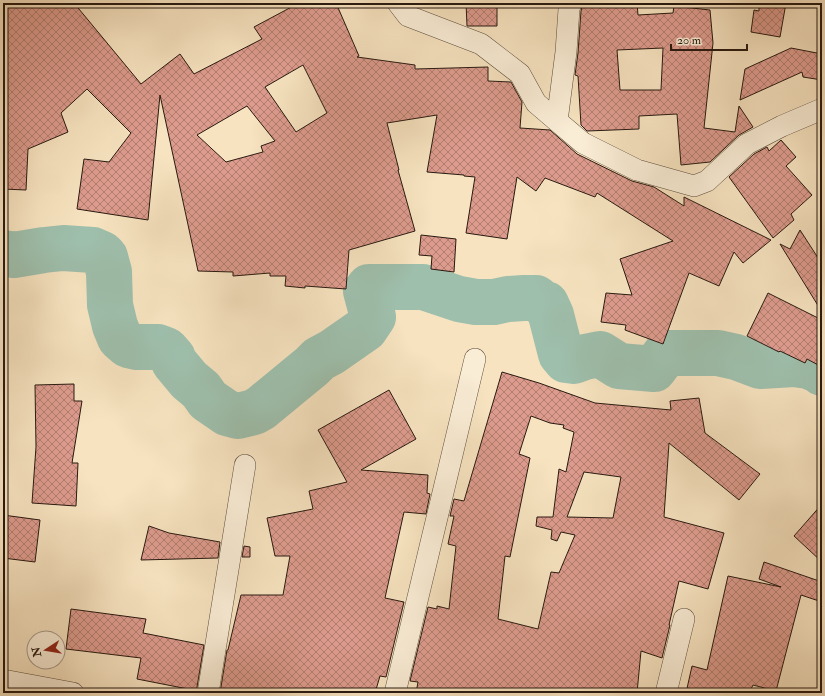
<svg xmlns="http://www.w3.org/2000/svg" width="825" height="696" font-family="'IM FELL Double Pica',serif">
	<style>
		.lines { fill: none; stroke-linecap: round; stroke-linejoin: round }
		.river { stroke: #9ebfac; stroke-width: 46 }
		.building { fill: url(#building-cross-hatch); stroke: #281910; fill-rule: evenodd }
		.minor-casing { stroke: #5c4c3c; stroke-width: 22 }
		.minor { stroke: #faedd6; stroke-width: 21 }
	</style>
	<defs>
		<pattern id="building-cross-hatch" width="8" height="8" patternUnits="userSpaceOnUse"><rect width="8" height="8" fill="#dd9b8d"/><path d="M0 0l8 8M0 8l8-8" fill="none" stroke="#b37e72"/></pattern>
	</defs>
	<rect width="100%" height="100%" fill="#f7e3c0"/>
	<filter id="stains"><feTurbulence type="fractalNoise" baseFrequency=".005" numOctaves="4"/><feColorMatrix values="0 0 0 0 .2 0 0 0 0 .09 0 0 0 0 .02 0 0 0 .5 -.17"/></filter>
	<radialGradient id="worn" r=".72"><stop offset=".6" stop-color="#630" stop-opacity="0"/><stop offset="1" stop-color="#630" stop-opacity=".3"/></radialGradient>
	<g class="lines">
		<path class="river" d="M3,253L14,255L44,250L63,248L93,250L102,254L105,257L109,272L110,305L115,326L120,338L128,345L137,347H158L166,350L173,358L174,362L189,380L201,390L208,400L227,413L238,416L254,412L261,408L312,366L319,359L332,352L365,329L373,317L366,291L369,287H423L459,299L476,302H494L508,299L524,298H536L542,303L546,304L551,315L561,354L566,360L574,361L585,357L600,354L619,366L654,369L666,353H718L736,357L760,366L794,364L808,366L821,371L822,373"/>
	</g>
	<path class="building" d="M3,3H74L141,84L180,54L194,74L262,39L254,27L299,3H336L359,56L357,57L415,65V69L488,67V81L511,82L522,102L520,128L550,130L577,154L632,181L654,187L684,206V197L771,240L743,263L734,252L719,286L689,273L663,344L625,330L626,325L601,322L606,293L632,295L620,259L673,241L597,193L595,197L545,178L536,191L517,177L507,239L466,233L475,177L464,176V175L427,172L437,115L387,123L399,170H398L415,231L349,250L346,289L305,286V288L285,286L286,276H270V273L233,276V272L198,271L160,95L148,220L77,209L84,159L109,162L131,133L87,89L61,113L68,132L28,149L26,190L3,189ZM303,65L327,113L296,132L265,87ZM247,106L275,141L261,146L263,152L226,162L197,135Z
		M466,3H497V26H467Z
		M583,3H637L638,15L673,13L674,6L710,10L713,43L704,128L735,132L739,106L753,127L739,135L710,162L681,165L677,114L639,116V129L587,131L581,125L578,76L575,75L578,53L581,11ZM663,48L661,90H620L617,50Z
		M759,3H786L780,37L751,32L754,10L759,11Z
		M791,48L822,54V80L803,77L802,72L740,100L745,69Z
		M781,140L796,157L786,166L812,195L791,214L794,220L773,238L729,177L754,154L767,147L769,151Z
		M800,230L822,264V312L780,244L790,249Z
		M421,235L456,239L454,272L431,269L432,256L419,255Z
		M768,293L822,320V367L807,359L805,363L780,351L779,352L747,336Z
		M502,372L539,383L595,403L671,410L670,401L699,398L705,433L760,474L739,500L669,443L664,517L724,533L708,589L679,581L669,625H670L662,658L641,651L637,693H416L418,682L410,681L428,607L437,609V606L449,609L456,546L448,544L454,516H450L454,499L464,501ZM531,416L550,423L564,425L563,428L574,432L566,472L559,469L553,517H537L536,526L552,530L551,539L557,541L561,532L575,535L559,573L551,572L538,629L498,619L505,556L510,557L530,458L519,454ZM584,472L621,477L613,518L567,517Z
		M74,384V401H82L72,463H78L76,506L32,503L36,447L35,385Z
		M389,390L416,439L361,470L428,475L427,493L430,494L426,514L404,512L385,598L404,602L386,677L380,676L375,693H220L227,650H228L241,595H283L290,556H275L267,518L313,509L309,491L347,482L318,430Z
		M822,504V562L794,536Z
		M3,515L40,520L35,562L3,558Z
		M149,526L169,533L220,542L218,558L141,560Z
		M244,546L250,547V557H242Z
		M764,562L822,582V602L801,595L776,691L753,685L749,693H686L692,666L707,670L728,576L781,587L759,579Z
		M71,609L146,619L143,633L204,645L196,693H188V689L137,679L141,658L66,649Z"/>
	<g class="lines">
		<defs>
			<path id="minor" d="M398,3L408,16L481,44L520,74L536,103L557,121L583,143L637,170L694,186L707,181L747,144L782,126L822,109
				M557,121L566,52L569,9L571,3
				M3,680L73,693
				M208,693L245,465
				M395,693L475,359
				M666,693L684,619"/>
		</defs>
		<use href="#minor" class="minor-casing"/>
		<use href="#minor" class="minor"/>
	</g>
	<rect width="825" height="696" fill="none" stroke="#f7e3c0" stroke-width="16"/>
	<rect x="4" y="4" width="817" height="688" fill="none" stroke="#281910" stroke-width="2"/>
	<rect x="8" y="8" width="809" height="680" fill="none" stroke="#281910"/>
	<g transform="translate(46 650) rotate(258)"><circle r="19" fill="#faedd6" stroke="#a69887"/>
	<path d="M0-3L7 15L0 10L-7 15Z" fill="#8f2418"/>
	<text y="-6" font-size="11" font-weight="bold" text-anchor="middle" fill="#281910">N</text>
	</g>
	<path d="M671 44v6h76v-6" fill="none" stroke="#281910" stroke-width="2"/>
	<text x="677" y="44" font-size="12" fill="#281910" stroke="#faedd6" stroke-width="3" paint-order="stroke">20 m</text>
	<rect width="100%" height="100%" filter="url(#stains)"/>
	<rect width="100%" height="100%" fill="url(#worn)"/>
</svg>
